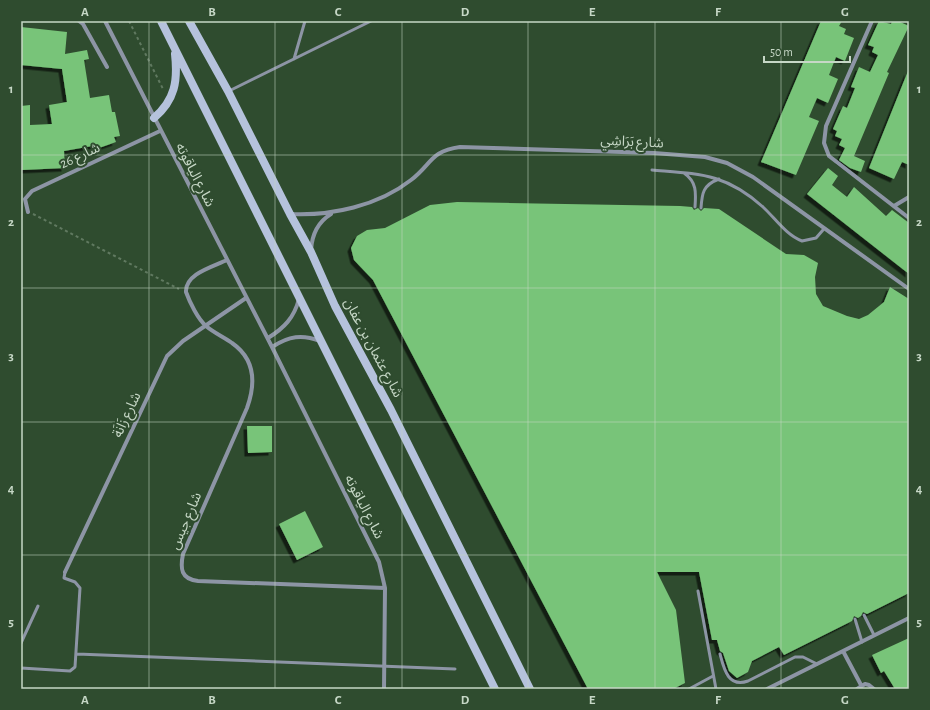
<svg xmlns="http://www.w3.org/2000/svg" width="930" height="710" font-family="'Alegreya Sans','Noto Sans Arabic',sans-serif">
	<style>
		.building { fill: #78c479; filter: url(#shadow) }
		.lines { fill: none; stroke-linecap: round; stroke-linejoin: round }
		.path { stroke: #607960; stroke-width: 2; stroke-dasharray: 3 3; stroke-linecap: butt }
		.lane { stroke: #8d95a5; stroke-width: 3 }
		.street { stroke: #8d95a5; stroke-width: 4 }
		.secondary { stroke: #b5c2dc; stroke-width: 8 }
		.grid { fill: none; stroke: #c6d7c6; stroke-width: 1; stroke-opacity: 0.55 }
		.labels { text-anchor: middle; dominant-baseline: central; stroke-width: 4; stroke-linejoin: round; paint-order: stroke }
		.street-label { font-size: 14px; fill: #c6d7c6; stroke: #2f4c2f }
		.neatline { fill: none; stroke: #c6d7c6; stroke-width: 1.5 }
		.grid-label { font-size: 13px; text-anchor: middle; font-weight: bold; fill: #c6d7c6 }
	</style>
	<defs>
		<filter id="shadow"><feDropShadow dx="-3.5" dy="3.5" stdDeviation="0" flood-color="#0009"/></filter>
	</defs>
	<rect width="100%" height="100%" fill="#2f4c2f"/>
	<path class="building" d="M821,21H842L839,26L846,29L844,34L854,38L845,61L836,57L829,75L838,79L828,103L817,98L809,117L819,121L796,175L761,162Z
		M879,21L891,24L892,21H898L909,26L887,72L889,73L854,156L865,161L861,172L850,168L839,160L845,148L839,145L842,139L835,136L837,131L833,129L843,106L847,108L855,88L851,87L859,67L870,72L878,55L872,52L874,47L868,45Z
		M21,27L67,32L65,54L87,50L89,59L84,60L90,98L109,95L112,112H115L120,136L114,137L116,142L99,148L98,145L64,151L65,168L22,170L21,106L30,105V125L52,124L49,105L67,102L62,69L21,65Z
		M908,71L909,165L902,162L894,179L869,168Z
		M828,168L838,176L832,185L847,197L854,187L886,216L892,210L909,223V274L807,194Z
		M457,202L680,206L692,207L694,210L698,208L701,211L704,208L719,209L786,254L804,255L818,263L815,277L816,294L823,306L847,316L859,319L868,315L884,302L890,287L909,299V593L867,614L863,612L861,616L858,618L854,616L852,621L784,655L779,647L752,661L748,672L737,678L729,671L723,653L720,651L717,640H712L699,572H657L676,610L685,683L673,689H588L373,280L354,260L351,248L357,236L367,230L385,228L430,205Z
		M247,426H272V452L248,453Z
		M305,511L323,547L297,560L279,524Z
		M909,638V689H895L884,671L881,673L872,655Z"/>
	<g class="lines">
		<path class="path" d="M129,21L163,89
			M33,214L179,289"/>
		<path class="lane" d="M294,59L305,21
			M229,91L371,21
			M652,170C699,174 725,173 763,207C775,218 786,235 802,241L816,238L823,230
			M684,173C697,182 696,193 695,207
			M701,208C702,193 703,185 719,179
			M698,591L716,689
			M864,615L874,635
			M855,619L862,642
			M21,643L38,606
			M77,654L455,669
			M720,654C724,669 728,688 748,681L795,657H803L817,664
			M21,668L70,671L75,667L80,588L75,582L64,578L65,572
			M689,689L713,676"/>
		<path class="street" d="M79,21L83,24L107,67
			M105,21L272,347L379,562L385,588L384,689
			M872,21L826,126L824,143L829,156L909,218
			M894,206L909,197
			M28,212L25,199L32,191L160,131
			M290,214C331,216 378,206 411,180C432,164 430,151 460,147L654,153L705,157L727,163L753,177L909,289
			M311,250C312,234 318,222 331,214
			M227,260C212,267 185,274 186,292C190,303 198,319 206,326C214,333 224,337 232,343C255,359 256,383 247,408L183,554C180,569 181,579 198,581L385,588
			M268,338C284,328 294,318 299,299
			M272,347C289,336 302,334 320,341
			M65,572L167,356L183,341L246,298
			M843,651L861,685
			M767,689L909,618
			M857,689L865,684L869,685L874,689"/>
		<path class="secondary" d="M161,21L495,689
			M189,21L228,91L290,214L311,252L335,306L391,410L530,689
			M154,118C175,100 178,81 175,54"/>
	</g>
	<path class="grid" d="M149,21V689M275,21V689M402,21V689M528,21V689M655,21V689M781,21V689M21,155H909M21,288H909M21,422H909M21,555H909"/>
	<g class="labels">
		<g class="street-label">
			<text transform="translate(632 142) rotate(3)">شارع بَرَاشِي</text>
			<text transform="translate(80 156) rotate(-25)">شارع 26</text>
			<text transform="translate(195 175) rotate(63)">شارع الياقوته</text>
			<text transform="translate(373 348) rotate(62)">شارع عثمان بن عفان</text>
			<text transform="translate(127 415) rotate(-65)">شارع زَانَة</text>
			<text transform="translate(364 507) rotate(63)">شارع الياقوته</text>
			<text transform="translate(186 521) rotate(-67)">شارع جيس</text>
		</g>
	</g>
	<rect width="930" height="710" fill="none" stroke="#2f4c2f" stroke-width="44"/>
	<path d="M764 56v6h86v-6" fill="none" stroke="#c6d7c6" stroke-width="2"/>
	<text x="770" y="56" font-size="12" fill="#c6d7c6" stroke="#2f4c2f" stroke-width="3" paint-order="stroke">50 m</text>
	<rect x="22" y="22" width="886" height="666" class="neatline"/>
	<g class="grid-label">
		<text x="85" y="16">A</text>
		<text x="212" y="16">B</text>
		<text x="338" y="16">C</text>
		<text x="465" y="16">D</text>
		<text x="592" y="16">E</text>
		<text x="718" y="16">F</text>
		<text x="845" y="16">G</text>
		<text x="11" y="93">1</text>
		<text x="919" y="93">1</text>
		<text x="11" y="226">2</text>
		<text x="919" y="226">2</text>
		<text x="11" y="360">3</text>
		<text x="919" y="360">3</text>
		<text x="11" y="493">4</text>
		<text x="919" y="493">4</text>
		<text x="11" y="626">5</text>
		<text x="919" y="626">5</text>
		<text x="85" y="704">A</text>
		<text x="212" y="704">B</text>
		<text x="338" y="704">C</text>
		<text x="465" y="704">D</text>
		<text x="592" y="704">E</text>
		<text x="718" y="704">F</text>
		<text x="845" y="704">G</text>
	</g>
</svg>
